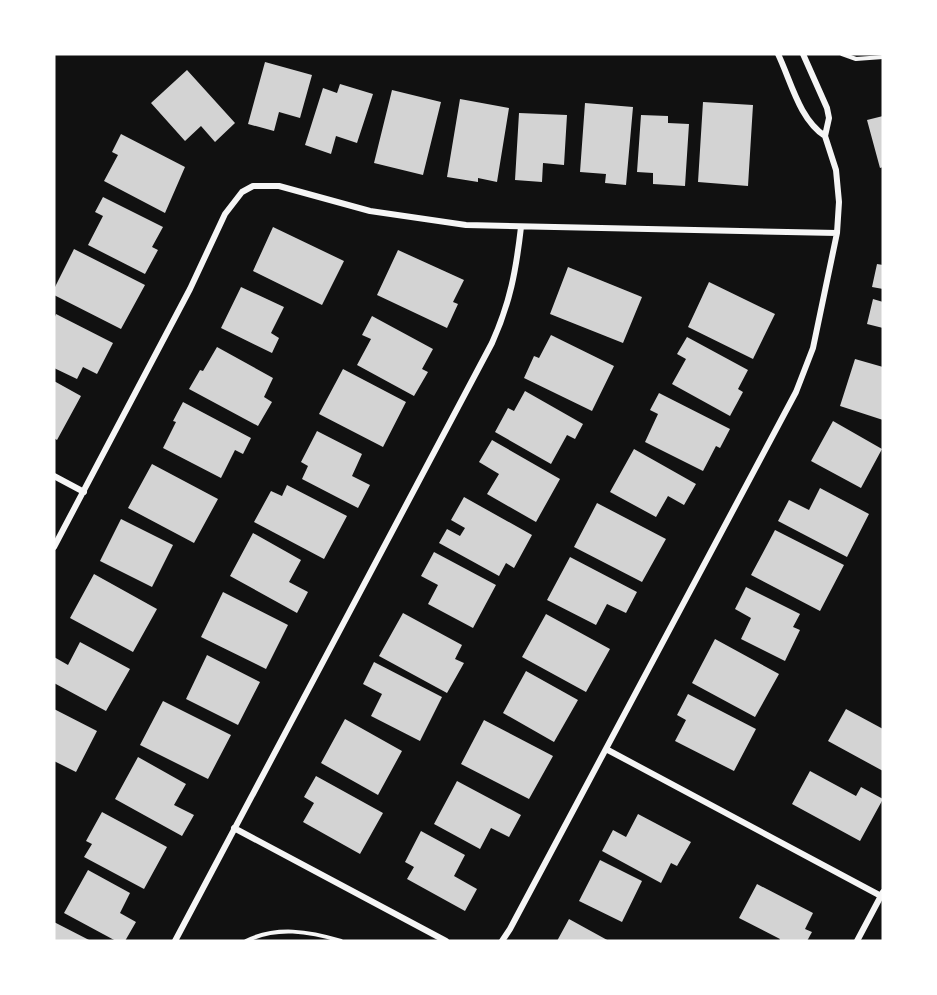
<svg xmlns="http://www.w3.org/2000/svg" width="937" height="995" font-family="'Roboto Serif',serif">
	<style>
		.building { fill: #d3d3d3 }
		.lines { fill: none; stroke-linecap: round; stroke-linejoin: round }
		.path { stroke: #f5f5f5; stroke-width: 4 }
		.minor { stroke: #f5f5f5; stroke-width: 6 }
	</style>
	<rect width="100%" height="100%" fill="#111"/>
	<path class="building" d="M265,62L312,75L300,118L279,112L274,131L248,124Z
		M187,70L235,123L215,142L201,126L185,141L151,103Z
		M340,84L373,94L357,143L336,136L331,154L305,145L323,88L337,93Z
		M392,90L441,102L423,175L374,163Z
		M460,99L509,108L497,182L478,178V182L447,177Z
		M703,102L753,105L748,186L698,182Z
		M585,103L633,107L626,185L605,183L606,174L580,172Z
		M519,113L567,115L564,165L543,163L542,182L515,180Z
		M641,115L668,116V123L689,124L685,186L653,184V173L637,172Z
		M883,116V167L880,168L867,120Z
		M121,134L185,167L165,213L104,181L118,155L112,152Z
		M103,197L163,227L152,247L158,250L145,274L88,245L103,216L95,212Z
		M273,227L344,261L322,305L253,271Z
		M74,249L145,285L121,329L54,295V289Z
		M398,250L464,280L453,302L458,304L447,328L377,295Z
		M877,264L883,265V289L872,287Z
		M568,267L642,297L623,343L550,314Z
		M709,282L775,314L753,359L688,327Z
		M241,287L284,307L271,333L279,338L272,353L221,328Z
		M873,299L883,302V328L867,324Z
		M56,314L113,343L97,374L83,367L77,379L54,368V319Z
		M372,316L433,349L422,369L428,372L414,396L357,365L371,339L362,335Z
		M551,335L614,366L592,411L524,378L534,356L539,358Z
		M687,337L748,370L738,389L743,392L730,416L672,384L686,359L677,354Z
		M217,347L273,378L264,397L272,402L258,426L189,389L200,370L203,371Z
		M855,359L883,367V420L840,406Z
		M343,369L406,402L383,447L319,414Z
		M54,381L81,396L57,440L54,438Z
		M525,391L583,424L575,439L567,435L551,464L495,432L508,408L514,411Z
		M659,393L730,429L720,448L716,446L703,471L645,442L658,414L650,410Z
		M183,402L251,438L243,454L235,450L221,478L163,448L176,422L173,421Z
		M833,421L882,449L861,488L811,461Z
		M317,431L362,454L352,476L370,485L358,508L302,479L308,466L301,462Z
		M492,440L560,479L536,522L487,494L499,474L479,462Z
		M634,449L696,484L684,505L668,496L656,517L610,492Z
		M152,464L218,499L194,543L128,508Z
		M287,485L347,516L324,559L254,522L271,491L282,496Z
		M820,488L869,514L847,557L778,521L789,500L809,510Z
		M464,497L532,535L514,568L506,563L499,576L439,543L447,529L460,536L465,528L451,520Z
		M597,503L666,539L642,582L574,547Z
		M121,519L173,545L152,587L100,561Z
		M775,530L844,565L820,611L751,575Z
		M253,533L301,560L289,582L308,592L297,613L230,576Z
		M434,552L496,585L473,628L428,604L438,585L421,576Z
		M570,557L637,592L626,613L607,604L596,625L547,600Z
		M94,574L157,609L133,652L70,618Z
		M746,587L800,614L793,627L800,630L785,661L741,639L751,618L735,609Z
		M223,592L288,625L266,669L201,637Z
		M403,613L462,645L455,659L464,663L447,693L379,656Z
		M546,614L610,649L586,692L522,657Z
		M715,639L779,674L755,717L692,683Z
		M80,642L130,669L106,711L54,683V657L68,665Z
		M207,655L260,682L238,725L186,699Z
		M374,662L442,697L420,741L371,716L382,694L363,684Z
		M526,671L578,700L554,742L503,713Z
		M688,694L756,729L734,771L675,741L686,720L677,715Z
		M163,701L231,735L208,779L140,745Z
		M54,709L97,731L76,772L54,761Z
		M846,709L883,729V771L828,741Z
		M345,719L402,751L378,795L321,763Z
		M484,720L553,756L529,799L461,764Z
		M138,757L186,784L174,805L194,815L182,836L115,799Z
		M810,771L856,796L861,787L883,799L860,841L792,804Z
		M316,776L383,813L360,854L303,822L314,803L304,797Z
		M457,781L521,815L509,837L491,828L480,849L434,824Z
		M102,812L167,847L144,889L84,857L92,844L86,841Z
		M638,814L691,842L677,866L671,863L661,883L602,851L613,830L626,837Z
		M421,831L465,855L454,876L477,889L465,911L407,879L414,867L405,862Z
		M600,860L642,881L622,922L579,901Z
		M88,870L130,893L120,913L136,922L125,941H116L64,913Z
		M757,884L813,913L805,929L812,932L807,941H779L780,939L739,918Z
		M569,919L609,941H557Z
		M54,922L91,941H54Z"/>
	<g class="lines">
		<path class="path" d="M842,54L856,59L883,57
			M246,941C276,926 309,931 341,941"/>
		<path class="minor" d="M778,54C791,81 799,119 825,136
			M54,476L84,492
			M54,547L190,289L225,214L242,192L253,186H279L370,211L466,225L837,233
			M606,749L881,896
			M234,828L446,941
			M175,941L492,343C510,303 516,271 521,227
			M502,941L510,929L796,392L813,348L837,233L839,202L836,170L825,136L829,118L827,108L803,54
			M857,941L883,892"/>
	</g>
	<rect width="937" height="995" fill="none" stroke="#ffffff" stroke-width="111"/>
</svg>
